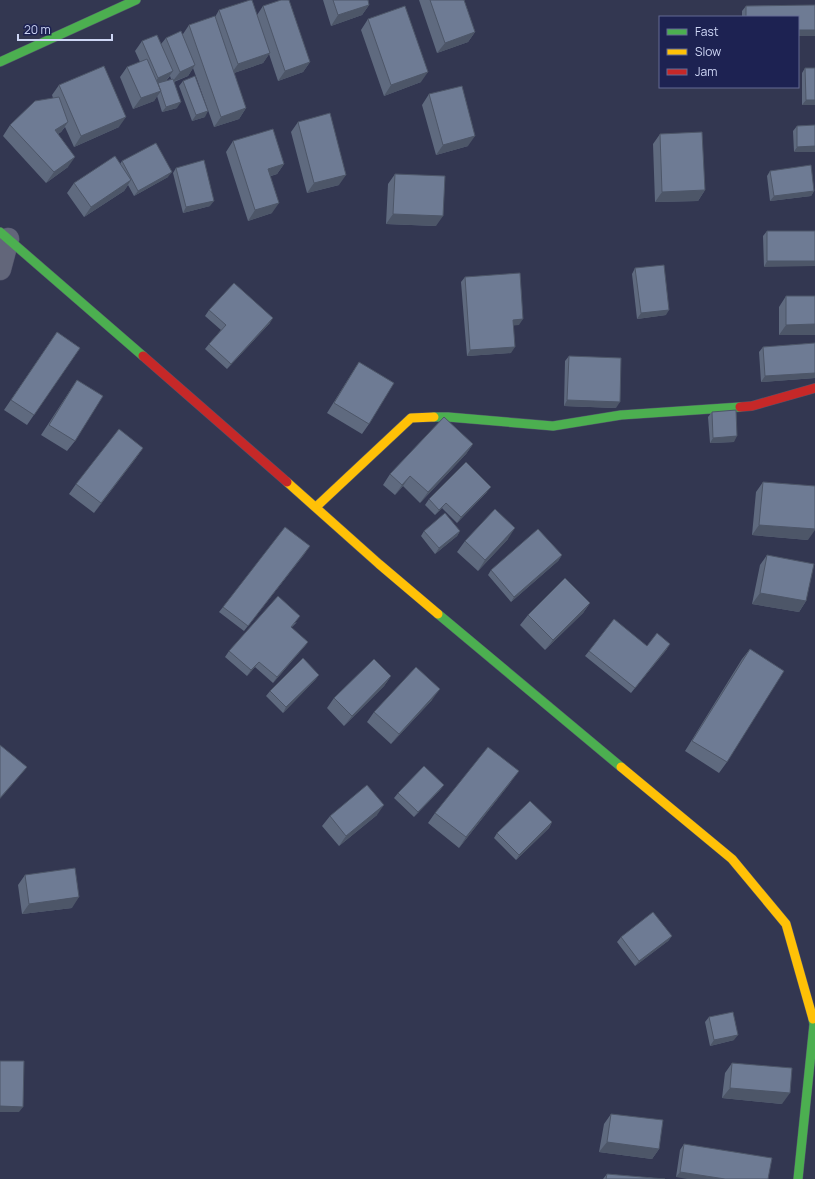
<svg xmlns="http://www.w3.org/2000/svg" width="815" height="1179" font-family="Manrope,sans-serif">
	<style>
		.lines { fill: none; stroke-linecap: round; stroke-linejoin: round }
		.street-casing { stroke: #51546b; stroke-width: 23 }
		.fast-casing { stroke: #51546b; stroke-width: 10 }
		.slow-casing { stroke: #51546b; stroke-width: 10 }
		.jam-casing { stroke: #51546b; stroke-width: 10 }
		.street { stroke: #62667a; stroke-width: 22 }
		.fast { stroke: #4caf50; stroke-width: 9 }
		.slow { stroke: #ffc107; stroke-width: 9 }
		.jam { stroke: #c62828; stroke-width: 9 }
		.wall { fill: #5f6a7f; fill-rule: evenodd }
		.shaded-wall { fill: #4d5668 }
		.building { fill: #6e7b94; stroke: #4d5668 }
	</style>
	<rect width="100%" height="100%" fill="#333751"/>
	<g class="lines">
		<defs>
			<path id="street" d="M0,269L8,239"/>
			<path id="fast" d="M0,62L136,0
				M0,232L143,356
				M434,417H448L553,426L621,415L740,407
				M438,614L621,767
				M798,1179L814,1024L813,1019"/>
			<path id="slow" d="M287,482L379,564L438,614
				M316,507L411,418L434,417
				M621,767L732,859L786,924L813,1019"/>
			<path id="jam" d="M143,356L287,482
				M740,407L752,406L815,388"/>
		</defs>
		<use href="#street" class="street-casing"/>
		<use href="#fast" class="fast-casing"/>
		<use href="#slow" class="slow-casing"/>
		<use href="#jam" class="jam-casing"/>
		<use href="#street" class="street"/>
		<use href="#fast" class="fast"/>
		<use href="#slow" class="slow"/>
		<use href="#jam" class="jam"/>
	</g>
	<path class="wall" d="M323,0H368L369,5L362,15L331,26Z
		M419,0H464L475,32L468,42L437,53Z
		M815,5V36H798V17H742V11L746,6Z
		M263,6L310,62L303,72L278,81L269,54L263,63L234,73L246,108L239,119L214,127L193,68L188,76L174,82L177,108L162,112L157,96L154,101L133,109L120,77L127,67L140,62L135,51L142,41L161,44L166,38L183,34L189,25L215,17L219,10L257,15ZM170,76L171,79L166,81Z
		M368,19L421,82L384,96L361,30Z
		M805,68L815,105H802V73Z
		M183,81L205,117L192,121L179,86Z
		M59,85L119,127L74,147L65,127L61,132L58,134L68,167L46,183L3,136L10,125L53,98L52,95Z
		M429,94L468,146L436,155L422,105Z
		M298,122L339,185L307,193L291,132Z
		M815,125L794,152L793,131L797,126Z
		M660,134L705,190L698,201L655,202L653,144Z
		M233,141L284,164L277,174L271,176L272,213L248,221L226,152Z
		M122,161L168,177L134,196L128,185L124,191L84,217L67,193L74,183L120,164Z
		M176,168L210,206L183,213L173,173Z
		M770,171L814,191L811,196L770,201L767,176Z
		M395,174L436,226L386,224L388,184Z
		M767,231H815L764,267L763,236Z
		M635,268L666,315L637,319L632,274Z
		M465,277L519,325H513L511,353L467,356L461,282Z
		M786,296H815V335H779V307Z
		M209,310L270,323L227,369L205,349L209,344L221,330L205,316Z
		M57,332L80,348L27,425L4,410Z
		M815,343V378L761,382L759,352L763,347Z
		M569,356L616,408L564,406L565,361Z
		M359,362L369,424L362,434L327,413L352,373Z
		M77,380L75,441L67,451L41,435Z
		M712,412L734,442L710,443L708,417Z
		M473,444L466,454L420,503L403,486L395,495L383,485L390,474Z
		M143,448L136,458L94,513L69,494L76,484Z
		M763,482L808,540L752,535L756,492Z
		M487,492L457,523L442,508L435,515L425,505L429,499Z
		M424,531H460L457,536L435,554L421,536Z
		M508,539L478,571L457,552L465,541Z
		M306,552L244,631L219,612L223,607Z
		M562,555L558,561L511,602L488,575L491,570Z
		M767,555L806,601L799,612L752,604L760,565Z
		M590,603L583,613L545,650L520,625L528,615Z
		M297,622L291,628L308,642L304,647L273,683L255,667L247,676L225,657L229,651Z
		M647,646L667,649L631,693L585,656L589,651Z
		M750,649L727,762L719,773L685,751L742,659Z
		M319,675L315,680L283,713L266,696L270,691Z
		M391,676L384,686L344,726L327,708L334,698Z
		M432,700L391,744L367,722L374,712Z
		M511,782L459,848L428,823L435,813Z
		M444,785L440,790L414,817L394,798L398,793Z
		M377,815L339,846L322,826L330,816Z
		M552,822L549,828L516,860L494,838L497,833Z
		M25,875L72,908L22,914L18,885Z
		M672,936L668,941L635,966L617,942L621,937Z
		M709,1017L734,1040L710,1046L705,1022Z
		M732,1063L782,1104L722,1098L725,1073Z
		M611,1114L659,1149L652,1159L599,1152L604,1124Z
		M684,1144L768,1179L676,1177L680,1150Z
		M607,1174L665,1179H603Z"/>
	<path class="shaded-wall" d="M369,5L362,15L331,26L338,15Z
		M798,30H815V36H798Z
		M475,32L468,42L437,53L445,43Z
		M270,53L263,63L231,74L238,64Z
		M310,62L303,72L278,81L285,71Z
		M195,65L188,76L172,82L180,72Z
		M173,71L165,82L150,88L158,78Z
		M428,72L421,82L384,96L391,85Z
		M161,91L154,101L133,109L141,98Z
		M806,100H815V105H802Z
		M181,102L177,108L162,112L166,107Z
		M246,108L239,119L214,127L221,117Z
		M208,111L205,117L192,121L196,115Z
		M126,117L119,127L74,147L81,136Z
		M68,122L61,132L48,140L55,130Z
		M475,136L468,146L436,155L443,145Z
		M815,146V152H794L797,147Z
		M75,157L68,167L46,183L54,172Z
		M284,164L277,174L261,179L268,169Z
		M172,172L168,177L134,196L138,191Z
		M346,175L339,185L307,193L314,183Z
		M131,180L124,191L84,217L91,207Z
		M705,190L698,201L655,202L662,192Z
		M814,191L811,196L770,201L774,196Z
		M214,201L210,206L183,213L186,207Z
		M279,203L272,213L248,221L255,210Z
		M393,214L443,216L436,226L386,224Z
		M767,261H815V266L764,267Z
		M669,310L666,315L637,319L641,313Z
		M273,318L270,323L227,369L231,364Z
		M523,319L519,325L509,326L513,320Z
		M815,324V335H779L786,325Z
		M515,347L511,353L467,356L470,350Z
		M815,373V378L761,382L765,376Z
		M567,400L620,402L616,408L564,406Z
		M737,436L734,442L710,443L713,438Z
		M473,444L466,454L420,503L428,492Z
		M143,448L136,458L94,513L101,503Z
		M410,476L403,486L395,495L402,485Z
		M491,487L487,492L457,523L461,517Z
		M446,503L442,508L435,515L439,510Z
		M759,525L815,529V530L808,540L752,535Z
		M515,528L508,539L478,571L485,560Z
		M460,531L457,536L435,554L439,548Z
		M310,546L306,552L244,631L248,626Z
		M562,555L558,561L511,602L514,597Z
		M760,593L806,601L799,612L752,604Z
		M590,603L583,613L545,650L553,640Z
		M308,642L304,647L273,683L277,677Z
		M670,644L667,649L631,693L635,688Z
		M259,662L255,667L247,676L251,670Z
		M319,675L315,680L283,713L286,707Z
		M391,676L384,686L344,726L352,716Z
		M440,689L432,700L391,744L399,734Z
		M27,767L23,772L0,799V798Z
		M519,771L511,782L459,848L466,837Z
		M444,785L440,790L414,817L418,812Z
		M384,805L377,815L339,846L346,836Z
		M552,822L549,828L516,860L519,855Z
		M79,897L72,908L22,914L29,904Z
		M672,936L668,941L635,966L639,961Z
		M738,1035L734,1040L710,1046L714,1040Z
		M730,1088L790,1093L782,1104L722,1098Z
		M0,1106L23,1107L19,1112H0Z
		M607,1142L659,1149L652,1159L599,1152Z
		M680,1172L725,1179H687L676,1177Z"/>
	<path class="building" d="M250,0H252L270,53L238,64L219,10Z
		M281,0H289L310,62L285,71L263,6Z
		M333,0H368L369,5L338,15Z
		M430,0H464L475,32L445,43Z
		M815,5V30H798V17H746V6Z
		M405,6L428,72L391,85L368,19Z
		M215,16L246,108L221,117L189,25Z
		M181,31L195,65L180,72L166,38Z
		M157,35L173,71L158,78L142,41Z
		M147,59L161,91L141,98L127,67Z
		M104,66L126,117L81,136L59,85Z
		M805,68H815V100H806Z
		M195,76L208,111L196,115L183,81Z
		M173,79L181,102L166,107L158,83Z
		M462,86L475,136L443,145L429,94Z
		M59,97L68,122L55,130L75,157L54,172L10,125L35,101Z
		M330,113L346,175L314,183L298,122Z
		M815,125V146L797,147V126Z
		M273,129L284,164L268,169L279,203L255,210L233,141Z
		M702,132L705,190L662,192L660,134Z
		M156,143L172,172L138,191L122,161Z
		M115,156L131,180L91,207L74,183Z
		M204,160L214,201L186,207L176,168Z
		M811,165L814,191L774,196L770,171Z
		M395,174L445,176L443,216L393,214Z
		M767,231H815V261H767Z
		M664,265L669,310L641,313L635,268Z
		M520,273L523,319L513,320L515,347L470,350L465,277Z
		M234,283L273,318L231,364L209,344L226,325L209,310Z
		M786,296H815V324L786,325Z
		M57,332L80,348L34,415L11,400Z
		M815,343V373L765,376L763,347Z
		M569,356L621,358L620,402L567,400Z
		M359,362L394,383L369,424L334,403Z
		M77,380L103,396L75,441L49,425Z
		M736,410L737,436L713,438L712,412Z
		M444,417L473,444L428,492L410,476L402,485L390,474Z
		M119,429L143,448L101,503L76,484Z
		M466,462L491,487L461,517L446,503L439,510L429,499Z
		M763,482L815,486V529L759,525Z
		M495,509L515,528L485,560L465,541Z
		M445,513L460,531L439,548L424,531Z
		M285,527L310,546L248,626L223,607Z
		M538,529L562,555L514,597L491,570Z
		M767,555L814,564L806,601L760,593Z
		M565,578L590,603L553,640L528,615Z
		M278,596L300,616L291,627L308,642L277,677L259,662L251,670L229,651Z
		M614,619L647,646L657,633L670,644L635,688L589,651Z
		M750,649L784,671L727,762L692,741Z
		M303,658L319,675L286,707L270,691Z
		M374,659L391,676L352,716L334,698Z
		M416,667L440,689L399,734L374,712Z
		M0,745L27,767L0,798Z
		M488,747L519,771L466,837L435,813Z
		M424,766L444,785L418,812L398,793Z
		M367,785L384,805L346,836L330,816Z
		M530,801L552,822L519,855L497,833Z
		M75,868L79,897L29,904L25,875Z
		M653,912L672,936L639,961L621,937Z
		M733,1012L738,1035L714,1040L709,1017Z
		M0,1061H24L23,1107L0,1106Z
		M732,1063L792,1068L790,1093L730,1088Z
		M611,1114L663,1120L659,1149L607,1142Z
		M684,1144L772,1158L768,1179H725L680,1172Z
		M607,1174L665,1179H606Z"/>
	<rect x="659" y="16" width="140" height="72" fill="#1d2252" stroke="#646a93"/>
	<rect x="667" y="29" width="20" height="6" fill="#4caf50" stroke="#646a93"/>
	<text x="695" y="36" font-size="12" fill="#ced6f5">Fast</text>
	<rect x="667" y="49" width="20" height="6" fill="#ffc107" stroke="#646a93"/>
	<text x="695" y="56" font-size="12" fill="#ced6f5">Slow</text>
	<rect x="667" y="69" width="20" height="6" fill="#c62828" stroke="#646a93"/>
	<text x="695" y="76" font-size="12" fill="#ced6f5">Jam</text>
	<path d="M18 34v6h94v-6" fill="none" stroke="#ced6f5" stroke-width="2"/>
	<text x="24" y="34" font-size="12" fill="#ced6f5" stroke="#1d2252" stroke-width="3" paint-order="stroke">20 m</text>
</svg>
